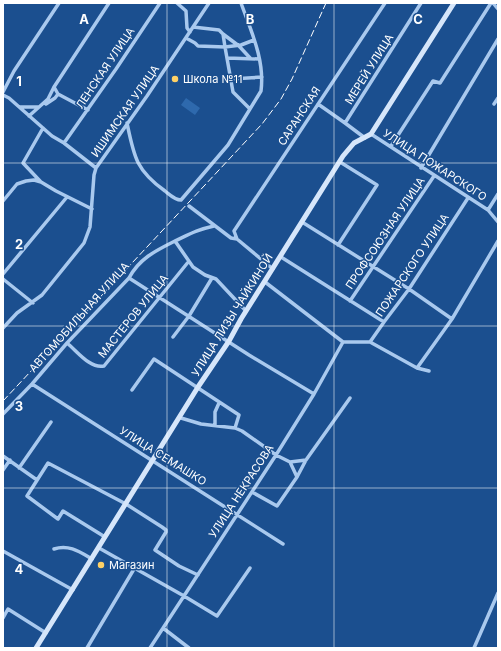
<svg xmlns="http://www.w3.org/2000/svg" width="501" height="651" font-family="Inter,sans-serif">
	<style>
		.green { fill: #2e69ad }
		.lines { fill: none; stroke-linecap: round; stroke-linejoin: round }
		.street { stroke: #a9c9ee; stroke-width: 3.5 }
		.secondary { stroke: #d6e6fa; stroke-width: 5 }
		.rail { stroke: #fff; stroke-width: 1; stroke-dasharray: 7 3; stroke-linecap: butt }
		.grid { fill: none; stroke: #fff; stroke-width: 1; stroke-opacity: 0.55 }
		.poi-dot { fill: #ffd166; stroke: #1b4f8f; stroke-width: 1.5 }
		.labels { text-anchor: middle; dominant-baseline: central; stroke-width: 3; stroke-linejoin: round; paint-order: stroke }
		.street-label { font-size: 11px; fill: #fff; stroke: #1b4f8f }
		.poi-label { font-size: 11px; fill: #fff; stroke: #1b4f8f; text-anchor: start }
		.grid-label { font-size: 13px; text-anchor: middle; font-weight: bold; fill: #fff; stroke: #1b4f8f; stroke-width: 3; stroke-linejoin: round; paint-order: stroke }
	</style>
	<rect width="100%" height="100%" fill="#1b4f8f"/>
	<path class="green" d="M186,98L200,108L195,115L181,105Z"/>
	<g class="lines">
		<path class="street" d="M177,3L186,11L187,28L190,32
			M493,3L498,9
			M193,27L219,30L223,34L225,47L241,45L254,40
			M223,34L239,46L251,59
			M186,38L195,43L198,46L225,47L233,92L250,109
			M227,58L259,59
			M231,79L262,77
			M54,87L58,94L88,110
			M3,92L14,71L59,3
			M3,95L9,98L52,136L64,143L96,168
			M46,104L55,98L58,94
			M318,104L345,123
			M494,104L498,98
			M20,107H39
			M29,116L48,99L54,87L109,3
			M127,123C134,157 136,170 165,191C170,195 175,200 181,200L228,145L261,91C265,60 251,31 241,3
			M371,134L488,210L498,222
			M365,138L345,123L421,3
			M64,143L116,69L160,3
			M391,146L433,81L440,83L491,3
			M421,168L498,39
			M40,181L23,163L43,128
			M3,201L17,184L26,181L34,180L41,182L56,191L92,209
			M189,206L231,238L237,239L273,269
			M488,210L498,194
			M302,222L409,289L452,319
			M237,239L234,231L385,3
			M175,241L193,267L205,275L216,279L246,311
			M338,245L377,185L340,162
			M281,257L384,322
			M3,274L67,197
			M129,278L249,355L314,394
			M3,279L33,303
			M265,282L343,342H370L417,368L429,371
			M350,301L434,176
			M3,328L17,313L42,295L84,243L90,227L94,175L96,168L147,96L209,3
			M173,337L189,316L212,278
			M370,342L384,322L409,289L468,198
			M67,343C77,351 90,369 104,366L189,261
			M417,368L452,319L498,241
			M32,384L283,544
			M132,390L154,359L239,415L235,428
			M3,414L32,384L67,343L129,278C139,259 155,251 173,242C190,234 196,230 214,226
			M181,418L201,424L235,428L242,431L276,455L290,462L306,460
			M215,425V412L219,403
			M3,456L37,480
			M290,462L297,477
			M19,468L51,422
			M3,470L10,460
			M252,492L277,506L297,477L306,460L350,398
			M105,537L63,511L58,519L27,496L48,463L126,504L162,527L166,530V532L155,550L179,566L198,575
			M99,548L184,596L217,616L250,568
			M54,549C69,544 80,552 92,559
			M3,551L73,590
			M3,618L8,609L46,633
			M163,628L189,648
			M87,648L134,569
			M150,648L276,455L314,394L343,342
			M474,648L498,593"/>
		<path class="secondary" d="M36,648L198,387L229,341L241,319L343,156L354,143L371,134L454,3"/>
		<path class="rail" d="M3,401L262,124L281,99L292,79L326,3"/>
	</g>
	<path class="grid" d="M167,3V648M334,3V648M3,163H498M3,326H498M3,488H498"/>
	<g class="poi-dot">
		<circle cx="175" cy="79" r="4"/>
		<circle cx="101" cy="565" r="4"/>
	</g>
	<g class="labels">
		<g class="street-label">
			<text transform="translate(105 68) rotate(-56)">ЛЕНСКАЯ УЛИЦА</text>
			<text transform="translate(369 69) rotate(-58)">МЕРЕЙ УЛИЦА</text>
			<text transform="translate(125 111) rotate(-55)">ИШИМСКАЯ УЛИЦА</text>
			<text transform="translate(299 116) rotate(-57)">САРАНСКАЯ</text>
			<text transform="translate(435 165) rotate(33)">УЛИЦА ПОЖАРСКОГО</text>
			<text transform="translate(385 233) rotate(-56)">ПРОФСОЮЗНАЯ УЛИЦА</text>
			<text transform="translate(412 265) rotate(-56)">ПОЖАРСКОГО УЛИЦА</text>
			<text transform="translate(232 315) rotate(-58)">УЛИЦА ЛИЗЫ ЧАЙКИНОЙ</text>
			<text transform="translate(133 316) rotate(-51)">МАСТЕРОВ УЛИЦА</text>
			<text transform="translate(79 317) rotate(-48)">АВТОМОБИЛЬНАЯ УЛИЦА</text>
			<text transform="translate(163 456) rotate(32)">УЛИЦА СЕМАШКО</text>
			<text transform="translate(241 491) rotate(-57)">УЛИЦА НЕКРАСОВА</text>
		</g>
		<g class="poi-label">
			<text x="183" y="79">Школа №11</text>
			<text x="109" y="565">Магазин</text>
		</g>
	</g>
	<g class="grid-label">
		<text x="84" y="24">A</text>
		<text x="250" y="24">B</text>
		<text x="418" y="24">C</text>
		<text x="19" y="86">1</text>
		<text x="19" y="249">2</text>
		<text x="19" y="411">3</text>
		<text x="19" y="574">4</text>
	</g>
	<rect width="501" height="651" fill="none" stroke="#ffffff" stroke-width="8"/>
</svg>
